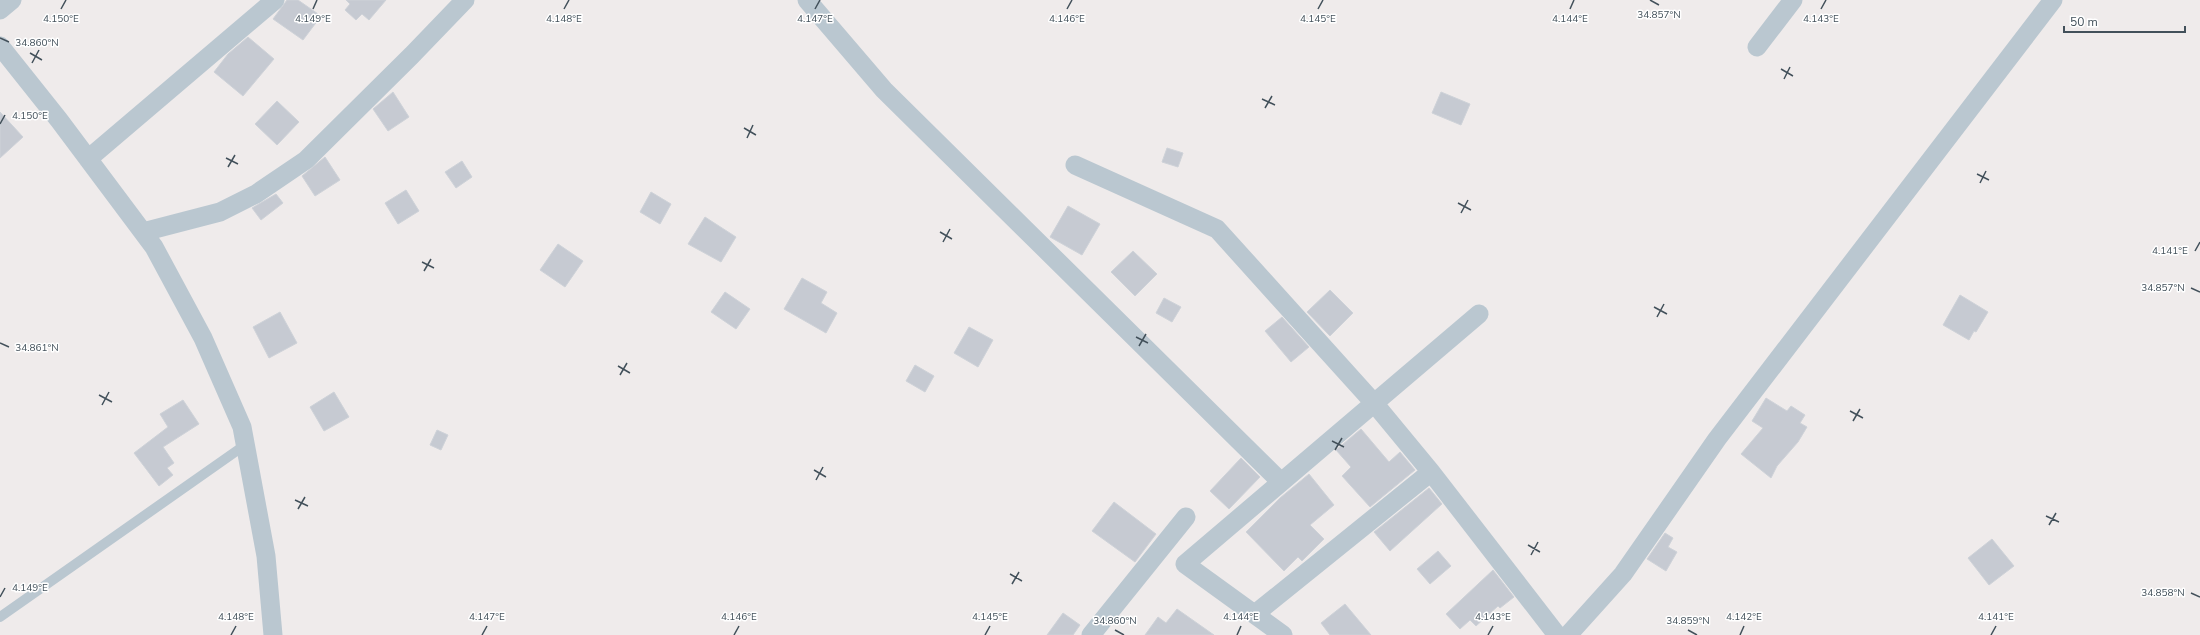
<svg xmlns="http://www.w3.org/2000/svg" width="2200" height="635" font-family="'Nunito Sans',sans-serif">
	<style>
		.building { fill: #c6cad2; stroke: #ced2d8 }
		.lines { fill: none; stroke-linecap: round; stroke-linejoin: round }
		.lane { stroke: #bac7d0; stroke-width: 10 }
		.street { stroke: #bac7d0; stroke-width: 19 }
		.ticks { fill: none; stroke: #42505a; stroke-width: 1.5 }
		.ticks-label { font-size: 10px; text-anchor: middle; fill: #42505a; stroke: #fff; stroke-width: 3; stroke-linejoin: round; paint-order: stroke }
	</style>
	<rect width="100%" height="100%" fill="#efebeb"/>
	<path class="building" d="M287,0H298L321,16L303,40L273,19Z
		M346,0H386L369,20L362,14L356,20L345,10L350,4Z
		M248,37L274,59L243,96L214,72L228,54Z
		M393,92L409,117L388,131L373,109Z
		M1441,92L1470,104L1461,125L1432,113Z
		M277,101L299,122L277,145L255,124Z
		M0,112L23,137L0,158Z
		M1167,148L1183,153L1178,167L1162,162Z
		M325,157L340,180L315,196L302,176Z
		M462,161L472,177L456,188L445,172Z
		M406,190L419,211L398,224L385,203Z
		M651,192L671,204L660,224L640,212Z
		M276,194L283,203L261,220L252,208Z
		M1068,206L1100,224L1082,255L1050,237Z
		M705,217L736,237L721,262L688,244Z
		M558,244L583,261L565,287L540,270Z
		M1133,251L1157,274L1135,296L1111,272Z
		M802,278L827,292L821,303L837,313L826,333L784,309Z
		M1330,290L1353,313L1330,336L1307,312Z
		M725,292L750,309L736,329L711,312Z
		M1960,295L1988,312L1976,332L1974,331L1969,340L1943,325Z
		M1164,298L1181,307L1172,322L1156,313Z
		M280,312L297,343L269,358L253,327Z
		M1282,317L1309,347L1291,362L1265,331Z
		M969,327L993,340L978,367L954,353Z
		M915,365L934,376L925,392L906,381Z
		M334,392L349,417L324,431L310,407Z
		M1766,398L1787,411L1791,406L1805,415L1800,423L1807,427L1798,442L1777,466L1771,478L1741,454L1763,428L1752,421Z
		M183,400L199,424L163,447L174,463L167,468L173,475L159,486L134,453L168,427L160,414Z
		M1361,429L1389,462L1400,452L1415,470L1370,507L1342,476L1351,467L1336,450Z
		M437,430L448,435L441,450L430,445Z
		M1241,458L1260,477L1229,509L1210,491Z
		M1309,474L1334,505L1310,525L1324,539L1302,561L1298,557L1284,571L1246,532L1280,498Z
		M1429,488L1442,504L1390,551L1374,532Z
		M1114,502L1156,534L1135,562L1092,531Z
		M1665,533L1673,538L1668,547L1677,552L1666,571L1647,559Z
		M1992,539L2014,566L1989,585L1968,558Z
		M1438,551L1451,566L1430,584L1417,569Z
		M1493,570L1514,597L1500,608L1498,606L1476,626L1470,620L1460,629L1446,614Z
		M1345,604L1371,635H1330L1321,623Z
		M1177,609L1214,635H1145L1158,617L1166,623Z
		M1063,613L1080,625L1073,635H1047Z"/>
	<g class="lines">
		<path class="lane" d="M0,617L245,445"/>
		<path class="street" d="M807,0L884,90L1281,482
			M0,10L12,0
			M0,46L59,120L154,247L203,338L242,427L266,556L273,635
			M1757,47L1793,0
			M88,159L275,0
			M1075,165L1217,229L1374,403L1431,472L1557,635
			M143,232L220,212L256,194L306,160L412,55L465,0
			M1255,614L1431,472
			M1091,635L1186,517
			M1283,635L1185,564L1479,314
			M1568,635L1623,574L1717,439L2053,0"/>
	</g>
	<path class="ticks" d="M1650,0L1659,5M61,9L66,0M313,9L317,0M564,9L569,0M815,9L820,0M1067,9L1072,0M1318,9L1323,0M1570,9L1574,0M1821,9L1826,0M0,38L9,42M30,53L42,60M32,63L39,50M1781,69L1793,76M1784,79L1790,67M1262,99L1275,105M1265,108L1272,96M0,124L5,115M744,128L756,135M747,138L753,125M226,158L238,164M228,167L235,155M1977,174L1989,180M1980,183L1986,171M1458,203L1471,210M1461,213L1468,200M940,232L952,239M943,242L950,229M2195,251L2200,242M422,262L434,268M424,271L431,259M2191,288L2200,292M1654,307L1667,314M1657,317L1664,304M1136,337L1148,343M0,343L9,347M1139,346L1146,334M618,366L630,373M620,375L627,363M99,395L112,402M102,405L109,392M1850,411L1863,418M1853,421L1860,409M1332,441L1344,447M1335,450L1342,438M814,470L826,477M816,480L823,467M295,500L308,506M298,509L305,497M2046,516L2059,522M2049,525L2056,513M1528,545L1540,552M1531,555L1538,542M1010,574L1022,581M1012,584L1019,572M2191,593L2200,597M0,597L5,588M1115,630L1124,635M1688,630L1697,635M231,635L236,626M482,635L487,626M734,635L739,626M985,635L990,626M1237,635L1241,626M1488,635L1493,626M1740,635L1744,626M1991,635L1996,626"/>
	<g class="ticks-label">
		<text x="1659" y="18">34.857°N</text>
		<text x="61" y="22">4.150°E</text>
		<text x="313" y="22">4.149°E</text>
		<text x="564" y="22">4.148°E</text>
		<text x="815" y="22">4.147°E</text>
		<text x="1067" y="22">4.146°E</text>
		<text x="1318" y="22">4.145°E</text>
		<text x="1570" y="22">4.144°E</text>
		<text x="1821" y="22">4.143°E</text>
		<text x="37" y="46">34.860°N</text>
		<text x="30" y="119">4.150°E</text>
		<text x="2170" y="254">4.141°E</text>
		<text x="2163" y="291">34.857°N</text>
		<text x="37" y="351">34.861°N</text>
		<text x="30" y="591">4.149°E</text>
		<text x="2163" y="596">34.858°N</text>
		<text x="236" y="620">4.148°E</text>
		<text x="487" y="620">4.147°E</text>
		<text x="739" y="620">4.146°E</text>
		<text x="990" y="620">4.145°E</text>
		<text x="1241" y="620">4.144°E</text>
		<text x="1493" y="620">4.143°E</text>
		<text x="1744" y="620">4.142°E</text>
		<text x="1996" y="620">4.141°E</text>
		<text x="1115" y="624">34.860°N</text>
		<text x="1688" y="624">34.859°N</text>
	</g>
	<path d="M2064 26v6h121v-6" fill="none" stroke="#42505a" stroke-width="2"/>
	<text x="2070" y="26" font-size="12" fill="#42505a" stroke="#ffffff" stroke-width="3" paint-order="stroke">50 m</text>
</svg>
